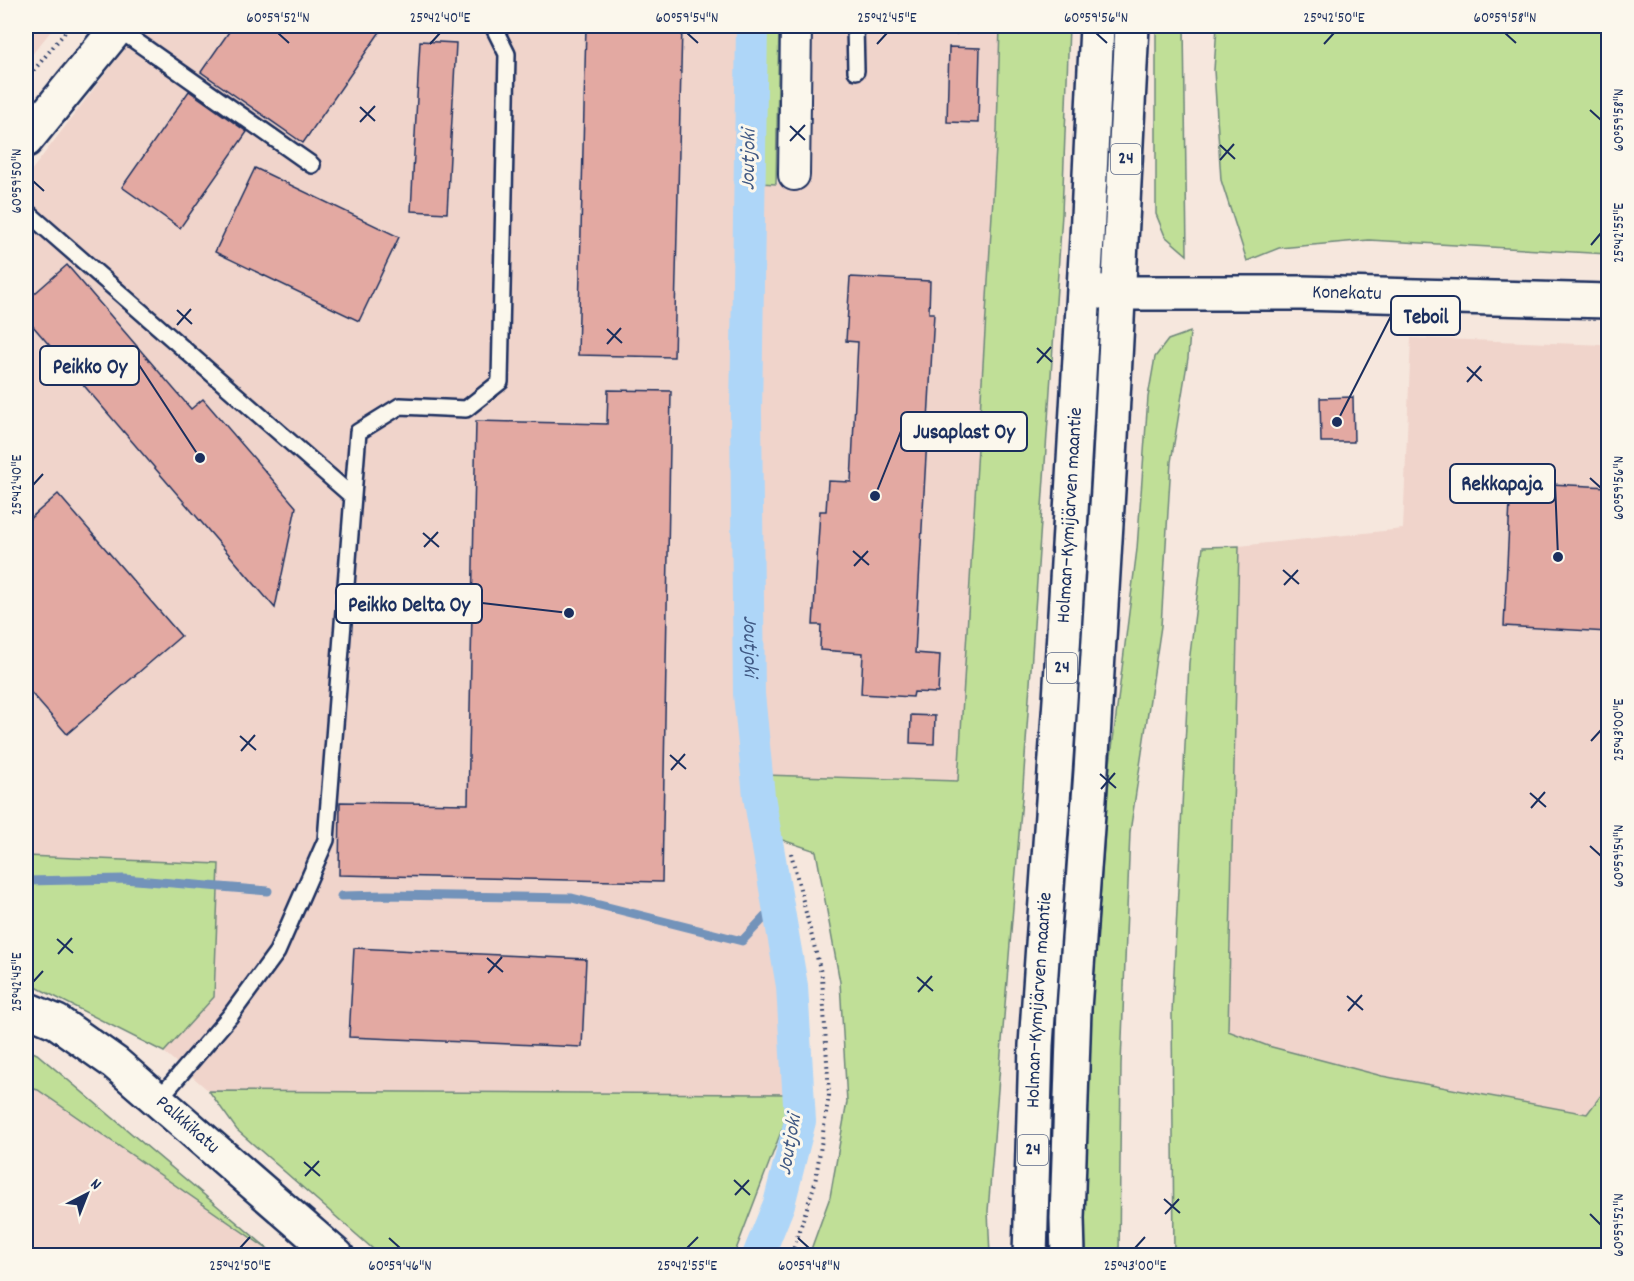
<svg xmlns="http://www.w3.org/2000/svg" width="1634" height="1281" font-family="Dekko,sans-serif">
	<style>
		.built { fill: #f0d4cb }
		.green { fill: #c0df97; stroke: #6e877a; stroke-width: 1.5 }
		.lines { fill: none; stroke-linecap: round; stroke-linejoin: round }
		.stream { stroke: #7393ba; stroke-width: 9 }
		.canal { stroke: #aed6f8; stroke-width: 32 }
		.building { fill: #e3a9a2; stroke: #1b2f5e; stroke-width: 1.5 }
		.lane-casing { stroke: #1b2f5e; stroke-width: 20 }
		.street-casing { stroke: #1b2f5e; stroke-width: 34 }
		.secondary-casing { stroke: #1b2f5e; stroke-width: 38 }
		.highway-casing { stroke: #1b2f5e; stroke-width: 38 }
		.path { stroke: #1b2f5e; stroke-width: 4; stroke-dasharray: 1.5 4.5; stroke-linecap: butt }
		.lane { stroke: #fbf7ec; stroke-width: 15 }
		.street { stroke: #fbf7ec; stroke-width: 30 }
		.secondary { stroke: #fbf7ec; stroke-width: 33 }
		.highway { stroke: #fbf7ec; stroke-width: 33 }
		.ticks { fill: none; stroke: #1b2f5e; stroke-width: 2 }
		.labels { text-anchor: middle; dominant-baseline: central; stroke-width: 6; stroke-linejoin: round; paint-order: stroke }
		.shield { fill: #fbf7ec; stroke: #5e6b89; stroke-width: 1.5 }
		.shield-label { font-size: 18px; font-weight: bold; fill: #1b2f5e }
		.street-label { font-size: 20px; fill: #1b2f5e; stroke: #fbf7ec }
		.water-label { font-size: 21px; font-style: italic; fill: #405984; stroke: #fbf7ec }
		.leader { fill: none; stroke: #1b2f5e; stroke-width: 2 }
		.callout-dot { fill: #1b2f5e; stroke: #fbf7ec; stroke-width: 2 }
		.callout { fill: #fbf7ec; stroke: #1b2f5e; stroke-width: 2 }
		.callout-label { font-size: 21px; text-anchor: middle; font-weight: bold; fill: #1b2f5e }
		.neatline { fill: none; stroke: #1b2f5e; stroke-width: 2 }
		.ticks-label { font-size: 15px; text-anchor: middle; fill: #1b2f5e }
	</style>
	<rect width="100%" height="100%" fill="#f6e7dd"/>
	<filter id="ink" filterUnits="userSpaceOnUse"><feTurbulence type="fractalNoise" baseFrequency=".0167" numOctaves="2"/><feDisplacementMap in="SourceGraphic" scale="12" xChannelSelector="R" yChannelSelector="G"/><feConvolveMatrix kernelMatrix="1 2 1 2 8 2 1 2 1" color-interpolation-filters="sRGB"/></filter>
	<g filter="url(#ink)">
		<path class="built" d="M26,26H55L26,62Z
			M142,26H745L741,256L738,703L745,784L782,990L787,1094L209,1091L164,1052L214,997L219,864L26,856V176L34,167Z
			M809,26H1000L997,131L958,781L765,775L757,695L753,415L760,183L808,184Z
			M1411,338L1608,345V1086L1587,1114L1382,1076L1268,1046L1228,1031L1239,546L1403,529Z
			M26,1087L38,1090L275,1255L26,1256Z"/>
		<path class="green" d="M761,26H779L776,184L760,183Z
			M1000,26H1069L1062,214L1023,786L988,1211L990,1255H809L830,1197L847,1102L840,982L816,851L776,838L765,775L958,781L997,131Z
			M1156,26H1184L1187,255L1165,236L1156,214Z
			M1217,26H1608V254L1369,240L1279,248L1247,261L1221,180L1214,70Z
			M1190,332L1188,358L1171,462L1161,626L1130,832L1121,1064L1119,1255H1086L1084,1204L1091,1017L1110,764L1137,549L1148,397L1155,357L1168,340Z
			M1239,546L1228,1031L1268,1046L1382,1076L1587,1114L1608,1086V1255H1174L1172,1013L1189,663L1203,547Z
			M26,856L219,864L214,997L164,1052L26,982Z
			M26,1049L37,1054L273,1253L38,1090L26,1087Z
			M209,1091L787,1094L784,1124L734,1255L381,1256L237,1130Z"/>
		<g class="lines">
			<path class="stream" d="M26,881L124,879L268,891
				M341,896L387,895L572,898L742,941L778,903"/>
			<path class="canal" id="s1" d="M752,26L746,412L749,694L759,796L792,986L800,1121L779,1204L758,1256"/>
		</g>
		<path class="building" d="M233,26H384L303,143L201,72Z
			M586,26H682L674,357L578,355Z
			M874,26H956V34L874,33Z
			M420,41L456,43L447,213L411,211Z
			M949,47L980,48L978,123L947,122Z
			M189,91L247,132L180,228L122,187Z
			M255,168L399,237L359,321L215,252Z
			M67,265L191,409L203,399L296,507L275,608L26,318V301Z
			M850,277L930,281L929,313H934L915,653L940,655L938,693L914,692L913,697L861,694L863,653L820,650L821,625H813L820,511H826L828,481L851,482L858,342L846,341Z
			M608,390L671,391L662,882L339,875L340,802L468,804L476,421L607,424Z
			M1353,397L1354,442H1321L1320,398Z
			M1511,482L1608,487V632L1504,626Z
			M58,494L181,636L67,734L26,687V522Z
			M911,715L935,716L934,744L910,743Z
			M354,948L586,959L582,1047L349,1037Z"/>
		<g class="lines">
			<defs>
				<path id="lane" d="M855,26L856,71
					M117,28L312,165
					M26,211L353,497
					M158,1100L230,1016L277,952L326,840L358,432L400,406L466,409L500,382L507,54L493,26"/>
				<path id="street" d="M794,175L796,26"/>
				<g id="secondary">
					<path d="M26,140L119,26"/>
					<path id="s2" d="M1089,291L1118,293H1301L1608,301"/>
					<path id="s3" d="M26,1009L57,1022L115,1063L337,1256"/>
				</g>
				<g id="highway">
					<path id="s4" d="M1030,1256L1036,1045L1060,700L1087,238L1097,26"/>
					<path d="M1068,1256L1067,1218L1074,1009L1091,771L1110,457L1132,26"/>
				</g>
			</defs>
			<use href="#lane" class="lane-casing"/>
			<use href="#street" class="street-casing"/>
			<use href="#secondary" class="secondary-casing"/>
			<use href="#highway" class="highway-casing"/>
			<path class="path" d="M26,80L70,26
				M791,853L822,977L829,1095L815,1183L791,1256"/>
			<use href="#lane" class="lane"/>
			<use href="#street" class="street"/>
			<use href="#secondary" class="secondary"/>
			<use href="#highway" class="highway"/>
		</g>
	</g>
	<path class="ticks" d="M278,33L289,43M687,33L698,43M1096,33L1107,43M1505,33L1516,43M430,44L440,33M877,44L887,33M1324,44L1334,33M360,107L375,121M1590,110L1601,120M360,122L375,106M790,126L805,140M790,141L805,125M1220,145L1235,159M1220,160L1234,144M33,181L44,191M1591,245L1601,233M177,310L192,324M177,325L191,309M607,329L622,343M607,344L621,328M1037,348L1052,362M1037,363L1051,347M1467,367L1482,381M1467,382L1481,366M1590,478L1601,488M33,485L43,474M423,533L439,547M424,547L438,532M853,551L869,565M854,566L868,551M1283,570L1299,584M1284,585L1298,570M240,736L256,750M1591,741L1601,730M241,751L255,735M670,755L686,769M671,770L685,754M1100,774L1116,788M1101,789L1115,773M1530,793L1546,807M1531,808L1545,792M1590,846L1601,856M57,939L73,953M58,954L72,938M487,958L503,972M488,973L502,957M917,977L933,991M33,982L43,971M918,992L932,976M1347,996L1363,1010M1348,1011L1362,995M304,1162L320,1176M305,1176L319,1161M734,1180L750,1195M735,1195L749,1180M1164,1199L1180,1213M1165,1214L1179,1199M1590,1214L1601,1225M389,1238L400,1248M798,1238L809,1248M240,1248L250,1237M687,1248L698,1237M1135,1248L1145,1237"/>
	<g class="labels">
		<g class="shield">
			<rect x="1111" y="144" width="30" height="30" rx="4.5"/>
			<rect x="1047" y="653" width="30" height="30" rx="4.5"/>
			<rect x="1018" y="1135" width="30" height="30" rx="4.5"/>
		</g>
		<g class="shield-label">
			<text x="1126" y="159">24</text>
			<text x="1062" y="668">24</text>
			<text x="1033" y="1150">24</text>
		</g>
		<g class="street-label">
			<text stroke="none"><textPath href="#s2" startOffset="258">Konekatu</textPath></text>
			<text stroke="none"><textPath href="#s4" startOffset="742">Holman–Kymijärven maantie</textPath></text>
			<text stroke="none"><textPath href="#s4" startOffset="256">Holman–Kymijärven maantie</textPath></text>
			<text stroke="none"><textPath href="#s3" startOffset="200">Palkkikatu</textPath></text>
		</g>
		<g class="water-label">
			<text transform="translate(750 160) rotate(-89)">Joutjoki</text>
			<text stroke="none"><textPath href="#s1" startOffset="620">Joutjoki</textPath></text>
			<text transform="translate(791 1145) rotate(-80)">Joutjoki</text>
		</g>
	</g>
	<path class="leader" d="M1337 422L1391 316M200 458L139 365M875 496L901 431M1558 557L1555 483M569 613L482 603"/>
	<g class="callout-dot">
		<circle cx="1337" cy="422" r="6"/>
		<circle cx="200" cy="458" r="6"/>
		<circle cx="875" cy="496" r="6"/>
		<circle cx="1558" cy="557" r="6"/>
		<circle cx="569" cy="613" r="6"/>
	</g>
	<g class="callout">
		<rect x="1391" y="296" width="69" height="39" rx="6"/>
		<rect x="40" y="346" width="99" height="39" rx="6"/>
		<rect x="901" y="412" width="126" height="39" rx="6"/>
		<rect x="1450" y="464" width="105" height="39" rx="6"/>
		<rect x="336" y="584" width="146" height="39" rx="6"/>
	</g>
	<g class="callout-label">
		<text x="1426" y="323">Teboil</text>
		<text x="90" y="373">Peikko Oy</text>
		<text x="964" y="438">Jusaplast Oy</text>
		<text x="1502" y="490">Rekkapaja</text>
		<text x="409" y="611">Peikko Delta Oy</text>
	</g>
	<rect width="1634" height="1281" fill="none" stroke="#fbf7ec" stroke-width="66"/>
	<g transform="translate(87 1194) rotate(42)" stroke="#fbf7ec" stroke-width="4.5" paint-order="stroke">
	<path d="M0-4.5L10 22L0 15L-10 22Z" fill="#1b2f5e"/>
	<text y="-9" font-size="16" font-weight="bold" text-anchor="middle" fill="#1b2f5e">N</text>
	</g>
	<rect x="33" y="33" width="1568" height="1215" class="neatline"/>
	<g class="ticks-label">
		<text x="278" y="22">60°59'52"N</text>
		<text x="440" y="22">25°42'40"E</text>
		<text x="687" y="22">60°59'54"N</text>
		<text x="887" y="22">25°42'45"E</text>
		<text x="1096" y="22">60°59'56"N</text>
		<text x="1334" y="22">25°42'50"E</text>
		<text x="1505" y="22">60°59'58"N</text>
		<text transform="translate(1618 120) rotate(-90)" y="5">60°59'58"N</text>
		<text transform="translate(16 181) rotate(-90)" y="5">60°59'50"N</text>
		<text transform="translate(1618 233) rotate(-90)" y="5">25°42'55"E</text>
		<text transform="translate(16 485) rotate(-90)" y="5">25°42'40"E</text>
		<text transform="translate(1618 488) rotate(-90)" y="5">60°59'56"N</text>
		<text transform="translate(1618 730) rotate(-90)" y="5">25°43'00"E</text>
		<text transform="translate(1618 856) rotate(-90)" y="5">60°59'54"N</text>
		<text transform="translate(16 982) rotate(-90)" y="5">25°42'45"E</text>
		<text transform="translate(1618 1225) rotate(-90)" y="5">60°59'52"N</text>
		<text x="240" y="1270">25°42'50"E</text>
		<text x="400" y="1270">60°59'46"N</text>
		<text x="687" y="1270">25°42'55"E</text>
		<text x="809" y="1270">60°59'48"N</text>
		<text x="1135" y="1270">25°43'00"E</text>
	</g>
</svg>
